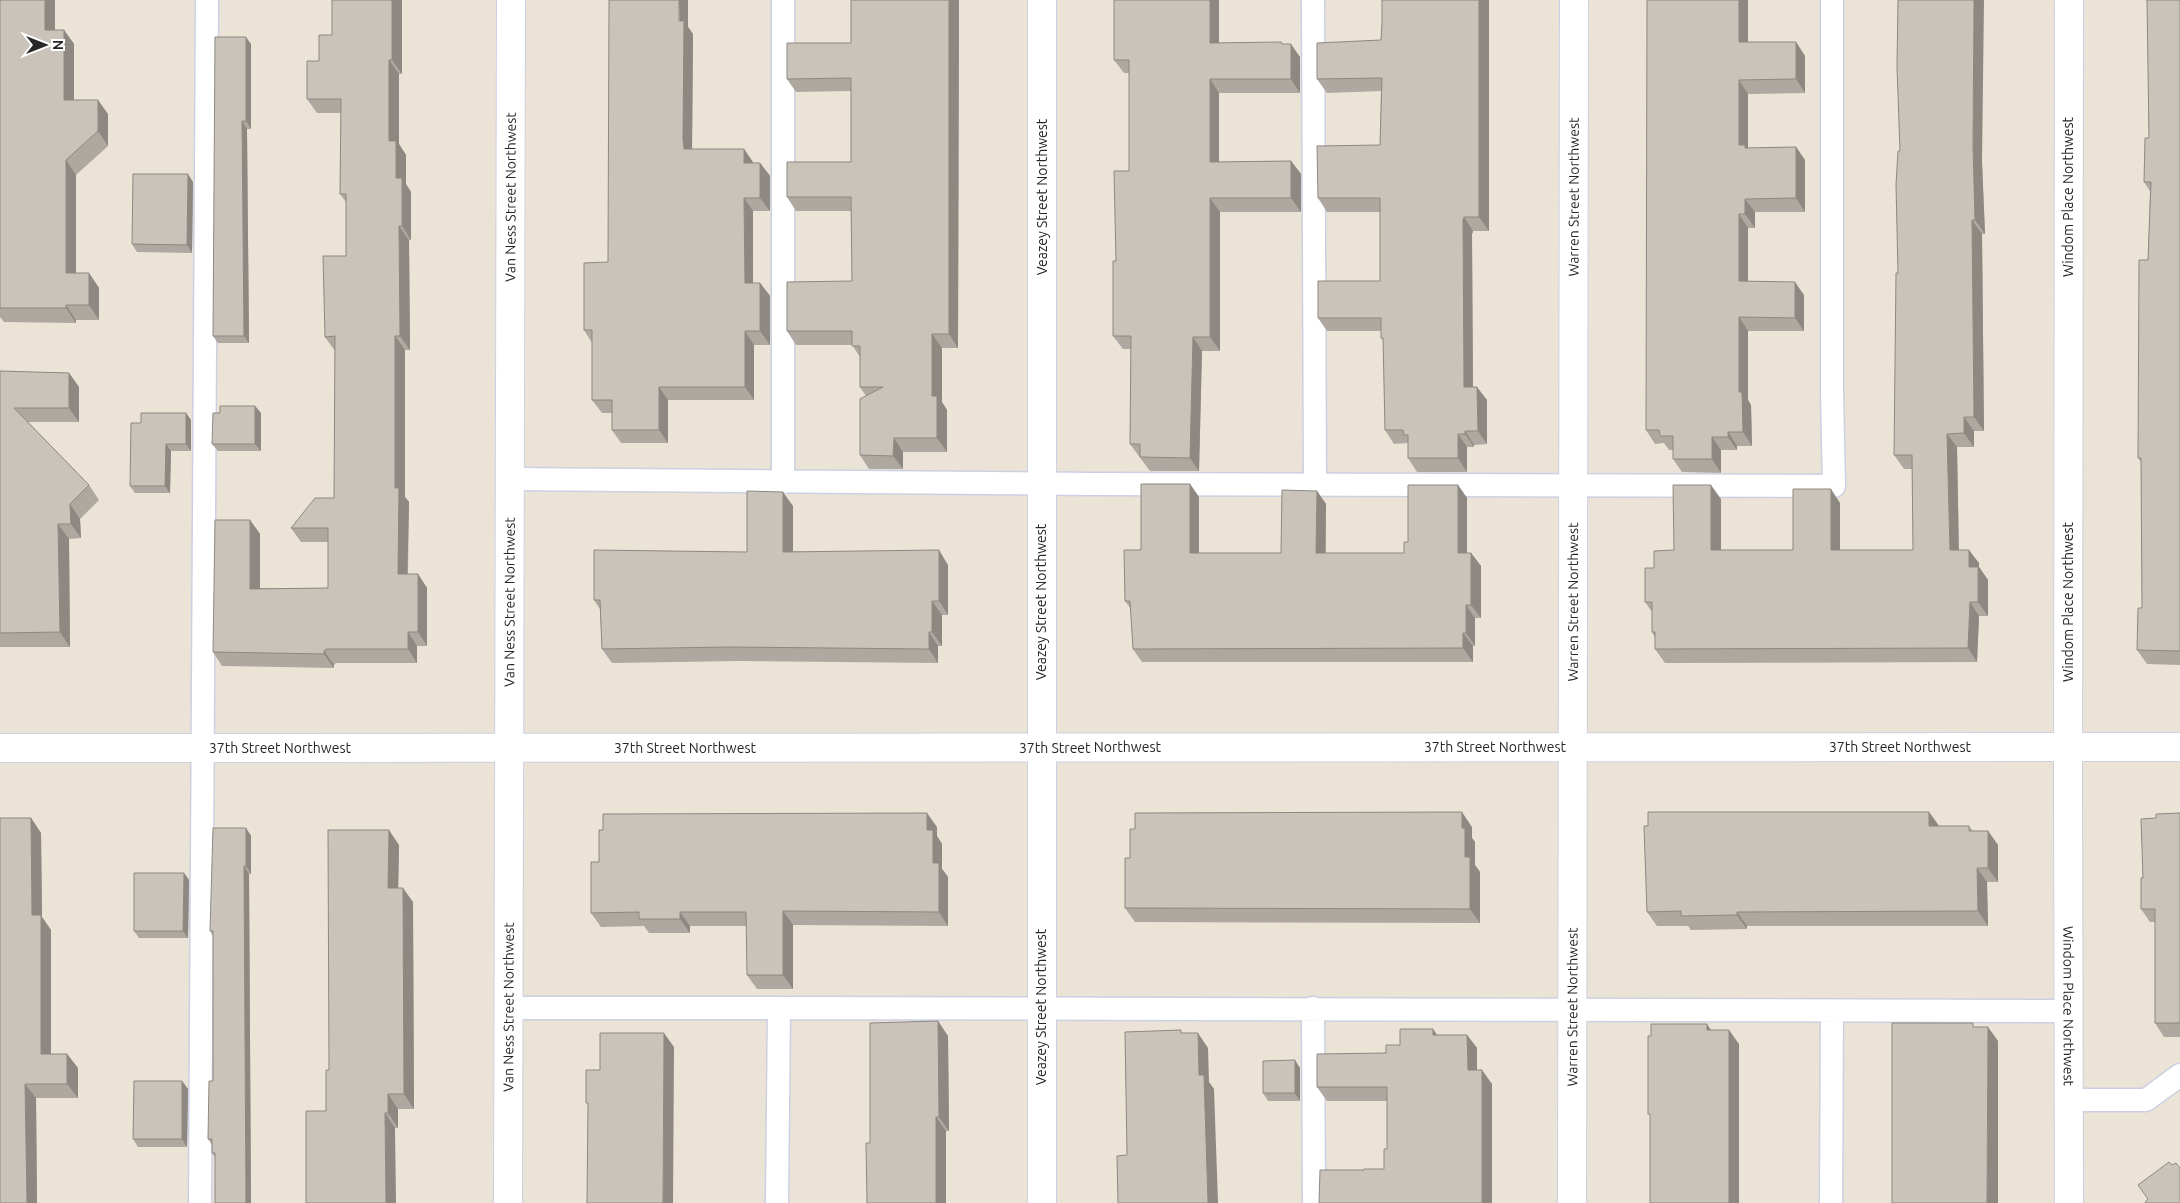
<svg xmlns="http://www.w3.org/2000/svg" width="2180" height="1203" font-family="Ubuntu,sans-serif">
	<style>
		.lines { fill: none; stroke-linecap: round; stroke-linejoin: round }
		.lane-casing { stroke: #ccd0e3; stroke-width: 25 }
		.street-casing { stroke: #ccd0e3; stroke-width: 30 }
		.secondary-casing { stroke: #ccd0e3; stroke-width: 30 }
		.lane { stroke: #fff; stroke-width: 22 }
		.street { stroke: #fff; stroke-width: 28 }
		.secondary { stroke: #fff; stroke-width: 28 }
		.wall { fill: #aea8a0 }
		.shaded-wall { fill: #8d8882 }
		.building { fill: #cac3ba; stroke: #8d8882 }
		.labels { text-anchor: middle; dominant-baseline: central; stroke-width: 5; stroke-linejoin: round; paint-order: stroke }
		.street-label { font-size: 14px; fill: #272727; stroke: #fff }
	</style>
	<rect width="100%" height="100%" fill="#ece3d7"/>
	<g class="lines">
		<defs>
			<path id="lane" d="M783,0V482
				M1313,0L1315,485
				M511,479L1091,484L1834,486L1832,392V0
				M509,1008H779
				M1313,1008L1314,1203
				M2068,1100H2146L2180,1075
				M200,1203L207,0
				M777,1203L779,1008L2068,1011
				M1831,1203L1832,1011"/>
			<g id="street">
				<path d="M1042,0V1203"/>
				<path id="s1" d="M2069,0L2068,789L2069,1203"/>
				<path id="s2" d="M0,748L2180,747"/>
				<path id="s3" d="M1572,1203L1574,0"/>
			</g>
			<g id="secondary">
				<path id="s4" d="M508,1203L511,0"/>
			</g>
		</defs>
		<use href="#lane" class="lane-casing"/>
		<use href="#street" class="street-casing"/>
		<use href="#secondary" class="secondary-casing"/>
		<use href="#lane" class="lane"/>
		<use href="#street" class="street"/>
		<use href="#secondary" class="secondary"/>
	</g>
	<path class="wall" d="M0,0H55V30H64L74,44V100L108,114V146L76,175V273H89L99,288V320H76V323L4,322L0,317Z
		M402,0V74H399V144L406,155V184L411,192V240H409L410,350H405V497L409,502L408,574H418L427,588V646H417V663H336L334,665V668L222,666L213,652L250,520L260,534V588H328V542H301L291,528L334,498L335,351L325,337L346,256V202L340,194L341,113H317L307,99L319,61L332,35Z
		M688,0V27L693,34L692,149H744L753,163H760L770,176V211H753V283H760L770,296V345H754V400H668V443H621L612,430V413H602L592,400V343L584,330L608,262Z
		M851,0H959L958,348H942V402L947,410V452H903V469H869L860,455L866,396L860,387V357L852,345H796L787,331L852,281L851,211H796L787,197L851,162V91L796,92L787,79L851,43Z
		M1489,0V231H1473L1472,234L1473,387L1487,400V444L1474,445V447H1467V472H1417L1408,458V443L1394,444L1385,430L1384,341L1381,338V331H1327L1318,318L1380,281V212H1327L1318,198L1380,145L1381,91L1327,93L1317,79L1381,40L1382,23Z
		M1748,0V42H1796L1805,56V93L1748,94V148L1796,147L1805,160V212H1755V228H1748V281L1804,295V331H1748V400L1751,405L1752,446H1737V450H1721V473L1682,472L1673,459V450H1669L1664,443L1655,444L1646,430Z
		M2146,0H2180V665L2147,664L2137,650L2142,608L2141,462L2138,458L2148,260L2150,191L2144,182L2149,138L2147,2Z
		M1219,43L1283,44L1300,57V93H1219V162L1291,161L1301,174V212H1220V351H1202L1199,471H1150L1130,444L1131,349H1123L1113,336L1116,261L1129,171V73H1124L1114,60Z
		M251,44V129H247L249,343H218L213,336Z
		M1982,162L1985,234H1982L1984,431H1974V447H1957L1959,550L1979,563V567L1988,580V616H1979L1977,662L1665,663L1655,649V637L1652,632V612L1645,602L1654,568L1674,550L1721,499V550H1793L1840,503V550H1913L1912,469H1904L1894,455L1898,273Z
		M193,182L192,253L137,252L132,244Z
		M0,371L69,373L79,387V422H28L89,485L99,500L80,519L81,538L69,539L70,647H0Z
		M255,406L261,413V451H218L212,444Z
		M186,413L191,420V451H171L170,493H135L130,486L141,423Z
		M1190,484L1199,497V553H1281L1317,491L1326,504V553H1404L1408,542L1458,485L1467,498V553H1471L1481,566V618H1475V646H1473V662H1142L1133,649L1131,609L1125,601L1141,550Z
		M793,506V551L948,565V615H942V646H938V663L740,661L612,663L602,649L600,609L594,600L747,552Z
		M1929,812L1939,826H1969L1973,831H1988L1998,845V882H1987L1988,926H1747V929L1691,930L1688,926H1657L1647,912Z
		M2180,813V1037H2164L2155,1023V922H2150L2141,909L2143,878Z
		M31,818L41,833L42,917L51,930V1054H67L78,1068V1098H36L37,1203H0Z
		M937,827V836L942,844V869L948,877V926L793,925V989H757L747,975V926H690V933H649L644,926L601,927L591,913L599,862Z
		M1472,827V838L1475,842V865L1480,872V923L1135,922L1125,908L1130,858Z
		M246,828L251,836V874H249L251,1203H215V1157L212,1153V1145L208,1139L213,1081V936L210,931Z
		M399,845L398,888L413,902L414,1109H398V1128H395L326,1111L329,1070Z
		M184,873L189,880L188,938H139L134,931Z
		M938,1021L948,1036L949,1131H946V1203L870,1143Z
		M1437,1035H1467L1477,1048V1070L1492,1084V1203H1319L1364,1170L1384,1169L1387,1149V1101H1327L1317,1087L1400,1045Z
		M1300,1068V1101H1268L1263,1093Z
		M182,1081L188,1089L187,1147H138L133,1139Z"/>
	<path class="shaded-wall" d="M45,0H55V44L45,30Z
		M392,0H402V74L392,60Z
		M679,0H688V27L693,34L692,152L684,149L683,139Z
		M949,0H959L958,348L949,334Z
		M1210,0H1219V56L1210,43Z
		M1479,0H1489V231L1479,217Z
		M1739,0H1748V56L1739,42Z
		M1974,0H1984L1982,162L1985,234L1975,220L1973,148Z
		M64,30L74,44V115L64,100Z
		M246,37L251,44V129L246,121Z
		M1281,42L1291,55V44L1300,57V93L1291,79Z
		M1796,42L1805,56V93L1796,79Z
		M389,60L399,74V144L406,155V184L411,192V240L402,226L396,178L389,141Z
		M1210,79L1219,93V176L1210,162Z
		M1739,80L1748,94V150L1739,145Z
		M98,100L108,114V146L98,131Z
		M242,121L247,129L249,343L244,336Z
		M1796,147L1805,160V212L1796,198Z
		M744,149L753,162V176L744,163Z
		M66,160L76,175V287L66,273Z
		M1291,161L1301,174V212L1291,198Z
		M760,163L770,176V211L760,198Z
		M188,174L193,182L192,253L187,245Z
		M744,198L753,211V284L745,283Z
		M1210,198L1220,212V351L1210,337Z
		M1745,199L1755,212V228L1745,214Z
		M1739,214L1748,228V294L1739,281Z
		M1464,217L1473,231L1472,234L1473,400L1464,387L1463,220Z
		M1972,220L1982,234L1984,431L1974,417Z
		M399,226L409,240L410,350L400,336Z
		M89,273L99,288V320L89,305Z
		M1795,282L1804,295V331L1795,318Z
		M760,283L770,296V345L760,331Z
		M66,305L76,320V323L66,308Z
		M1739,317L1748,331V400L1751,405L1752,446L1743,432L1739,392Z
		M745,331L754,345V400L745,387Z
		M932,334L942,348V402L947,410V452L937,438L932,396Z
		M395,336L405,350V497L409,502L407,588L398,574L395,488Z
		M1193,337L1202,351L1199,471L1190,458Z
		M69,373L79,387V422L69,408Z
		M659,387L668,400V443L659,430Z
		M1477,387L1487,400V444L1478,431Z
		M255,406L261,413V451L255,444Z
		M186,413L191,420V451L186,444Z
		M1964,417L1974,431V447L1964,433Z
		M1465,431L1474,445V447L1465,434Z
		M1728,432L1737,446V450L1728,437Z
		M1458,434L1467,447V472L1458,458Z
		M1947,434L1957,447L1959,564L1950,550Z
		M1712,437L1721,450V473L1712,459Z
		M894,438L903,452V469L893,456Z
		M166,444L171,451L170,493L165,486Z
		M1190,484L1199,497V566L1190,553Z
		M1458,485L1467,498V566L1458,553Z
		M1711,485L1721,499V564L1711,550Z
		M1831,489L1840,503V564L1831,550Z
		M1317,491L1326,504L1325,566L1316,553Z
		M783,492L793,506V566L783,552Z
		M70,504L80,519L81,538L71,524Z
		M250,520L260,534V602L250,589Z
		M58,524L69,539L70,647L60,632Z
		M939,550L948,565V615L939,601Z
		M1969,550L1979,563V567L1988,580V616L1978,602L1969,567Z
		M1471,553L1481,566V618L1471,605Z
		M418,574L427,588V646L418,632Z
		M932,601L942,615V646L932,632Z
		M1970,602L1979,616L1977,662L1968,648Z
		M1466,605L1475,618V646L1466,633Z
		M408,632L417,646V663L408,649Z
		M929,632L938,646V663L929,649Z
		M1463,633L1473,646V662L1463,648Z
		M324,651L334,665V668L324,654Z
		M1462,812L1472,827V838L1475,842V865L1480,872V923L1470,909L1462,828Z
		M1929,812L1939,826H1929Z
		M927,813L937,827V836L942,844V869L948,877V926L939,912L933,863L927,830Z
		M31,818L41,833L42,917L51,930V1068L41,1054L32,915Z
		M246,828L251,836V874L246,866Z
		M389,830L399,845L398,902L388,888Z
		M1988,831L1998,845V882L1988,868Z
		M244,866L249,874L251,1203H246Z
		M1977,868L1987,882L1988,926L1978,911Z
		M184,873L189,880L188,938L183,931Z
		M403,888L413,902L414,1109L404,1094Z
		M783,911L793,925V989L783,975Z
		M680,912L690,926V933L680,919Z
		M1737,912L1747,926V929L1737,915Z
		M938,1021L948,1036L949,1131L939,1117Z
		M1707,1024L1717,1039L1707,1030Z
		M1988,1027L1998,1041V1203H1987Z
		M1433,1029L1442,1042L1433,1035Z
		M1729,1030L1739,1044V1203H1729Z
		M664,1033L674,1047L673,1203H663Z
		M1198,1033L1208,1048L1209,1082L1214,1089L1218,1203H1208L1199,1075Z
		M1467,1035L1477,1048V1084L1468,1070Z
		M67,1054L78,1068V1098L67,1084Z
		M1295,1060L1300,1068V1101L1295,1093Z
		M1482,1070L1492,1084V1203H1482Z
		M182,1081L188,1089L187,1147L182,1139Z
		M25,1084L36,1098L37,1203H27Z
		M388,1094L398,1109V1128L388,1113Z
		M385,1113L395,1128L396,1203H386Z
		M936,1117L946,1131V1203H936Z"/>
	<path class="building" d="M0,0H45V30H64V100H98V131L66,160V273H89V305H66V308H0Z
		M332,0H392V60H389V141H396V178H402V226H399L400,336H395V488H399L398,574H418V632H408V649H326L324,651V654L213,652L215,520H250V589L328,588V528H291L315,498H334L335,336L325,337L323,256H346V194H340L341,99H307V61H319V35H332Z
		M609,0H679V21H684L683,139L684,149H744V163H760V198H744L745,283H760V331H745V387H659V430H612V400H592V330H584V263L608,262Z
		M851,0H949V334H932V396H937V438H894L893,456L860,455V399L883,387H860V346H852V331H787V282L852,281L851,197H787V162H851V78L787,79V43H851Z
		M1114,0H1210V43L1281,42L1282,44H1291V79H1210V162L1291,161V198H1210V337H1193L1190,458L1140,457V444H1130L1131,336H1113V261H1116L1114,171H1129V60H1114Z
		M1382,0H1479V217H1464L1463,220L1464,387H1477L1478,431H1465V434H1458V458H1408V435H1404L1403,430H1385L1383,338H1381V318H1318V281H1380V198H1318L1317,146L1380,145L1382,78L1317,79V43L1381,40L1382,23Z
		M1647,0H1739V42H1796V79L1739,80V145H1745V148L1796,147V198L1745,199V214H1739V281L1795,282V318L1739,317V392H1742L1743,432H1728V437H1712V459H1673V436H1660L1659,430H1646Z
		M1898,0H1974L1973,148L1975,220H1972L1974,417H1964V433L1947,434L1950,550H1969V567H1978V602H1970L1968,648L1655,649V632H1652V602H1645V568H1654V551L1674,550L1673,485H1711V550H1793V489H1831V550H1913L1912,455H1894L1896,273H1898L1896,185L1898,151H1900L1897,67Z
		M2147,0H2180V651L2137,650L2138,608H2142L2141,458H2138L2139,260H2148L2151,182H2144L2145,138H2149Z
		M215,37H246V121H242L244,336H213Z
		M133,174H188L187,245L132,244Z
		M0,371L69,373V408H14L89,485L70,504L71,524H58L60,632L0,633Z
		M220,406H255V444H212L213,413H220Z
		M141,413H186V444H166L165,486H130L131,423H141Z
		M1141,484H1190V553H1281L1282,490L1317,491L1316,553H1404V542H1408V485H1458V553H1471V605H1466V633H1463V648L1133,649L1130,601H1125L1124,550H1141Z
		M747,491L783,492V552L939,550V601H932V632H929V649L730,647L602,649L600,600H594V550L747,552Z
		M1462,812V828H1465V857H1470V909L1125,908V858H1130V829H1135V813Z
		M1648,812H1929V826H1969V831H1988V868H1977L1978,911L1737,912V915L1681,916V911L1647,912L1644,826H1648Z
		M927,813V830H933V863H939V912L783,911V975H747L746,912H680V919H639V912L591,913V862H599V830H603V814Z
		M2180,813V1023H2155V909H2141V878H2143L2141,819L2156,818V814Z
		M0,818H31L32,915H41V1054H67V1084H25L27,1203H0Z
		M213,828H246V866H244L246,1203H215V1153H212V1139H208L209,1081H213V931H210Z
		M328,830H389L388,888H403L404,1094H388V1113H385L386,1203H306V1111H326V1070H329Z
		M134,873H184L183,931H134Z
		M938,1021L939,1117H936V1203H867L866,1143H870V1023Z
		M1892,1023H1973V1027H1988L1987,1203H1892Z
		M1651,1024H1707V1030H1729V1203H1650V1114H1648V1036H1651Z
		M1400,1029H1433V1035H1467L1468,1070H1482V1203H1319L1320,1170H1364V1169H1384V1149H1387V1087H1317V1054L1386,1053V1045H1400Z
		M1181,1030V1033H1198L1199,1075H1204L1208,1203H1118L1117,1156L1127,1155L1125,1032Z
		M600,1033H664L663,1203H587L588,1103H586V1070H600Z
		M1295,1060V1093H1263V1061Z
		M134,1081H182V1139H133Z
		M2169,1162L2172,1165L2176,1163L2180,1168V1203H2146L2145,1202L2148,1199L2138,1185Z"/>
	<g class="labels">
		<g class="street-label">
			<text stroke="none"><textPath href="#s4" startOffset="1006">Van Ness Street Northwest</textPath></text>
			<text transform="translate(1042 197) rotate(-90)">Veazey Street Northwest</text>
			<text stroke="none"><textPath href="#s3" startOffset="1006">Warren Street Northwest</textPath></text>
			<text transform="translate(2068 197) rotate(-90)">Windom Place Northwest</text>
			<text stroke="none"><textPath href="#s3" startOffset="601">Warren Street Northwest</textPath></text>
			<text stroke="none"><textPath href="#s4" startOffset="601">Van Ness Street Northwest</textPath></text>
			<text transform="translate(1041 602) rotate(-90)">Veazey Street Northwest</text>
			<text transform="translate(2068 602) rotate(-90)">Windom Place Northwest</text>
			<text stroke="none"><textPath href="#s2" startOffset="1495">37th Street Northwest</textPath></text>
			<text stroke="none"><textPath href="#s2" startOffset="280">37th Street Northwest</textPath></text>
			<text stroke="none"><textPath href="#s2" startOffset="685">37th Street Northwest</textPath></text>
			<text stroke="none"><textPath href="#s2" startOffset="1090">37th Street Northwest</textPath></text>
			<text stroke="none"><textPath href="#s2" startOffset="1900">37th Street Northwest</textPath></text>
			<text stroke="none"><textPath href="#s4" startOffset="196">Van Ness Street Northwest</textPath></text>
			<text stroke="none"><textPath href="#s3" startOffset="196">Warren Street Northwest</textPath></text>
			<text transform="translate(1041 1007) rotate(-90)">Veazey Street Northwest</text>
			<text stroke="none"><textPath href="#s1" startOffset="1006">Windom Place Northwest</textPath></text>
		</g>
	</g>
	<g transform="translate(45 45) rotate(90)" stroke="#ffffff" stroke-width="4" paint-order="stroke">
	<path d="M0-4L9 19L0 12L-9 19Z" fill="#272727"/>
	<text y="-8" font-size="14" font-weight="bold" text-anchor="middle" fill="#272727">N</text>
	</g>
</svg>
